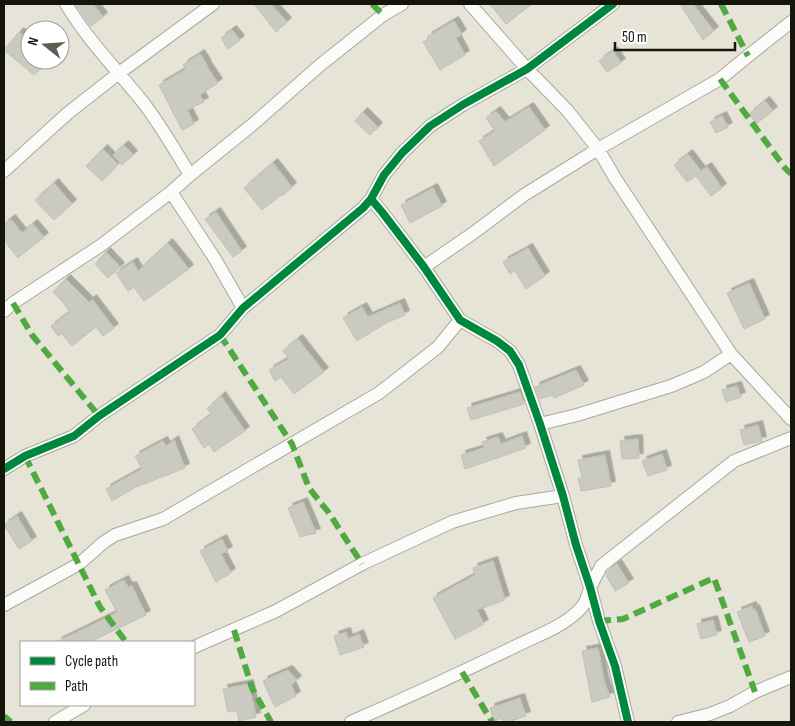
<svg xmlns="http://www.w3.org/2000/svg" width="795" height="726" font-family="'Sofia Sans Condensed',sans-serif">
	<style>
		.building { fill: #cbcac0; stroke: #c1c0b5; filter: url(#shadow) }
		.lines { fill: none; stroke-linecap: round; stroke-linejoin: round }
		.minor-casing { stroke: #a9a99e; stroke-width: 14 }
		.minor { stroke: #fbfbf9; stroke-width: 12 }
		.quiet { stroke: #51a941; stroke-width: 6; stroke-dasharray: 12 6; stroke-linecap: butt }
		.cycleway-casing { stroke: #fff; stroke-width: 11 }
		.cycleway { stroke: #00873e; stroke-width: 8 }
	</style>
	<defs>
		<filter id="shadow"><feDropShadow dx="4.5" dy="-4.5" stdDeviation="0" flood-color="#0004"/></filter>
	</defs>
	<rect width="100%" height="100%" fill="#e5e4d6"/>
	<path class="building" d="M75,4H93L103,17L91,26Z
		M254,4H271L287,22L276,32Z
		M490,4H532L506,24Z
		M680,4H693L714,31L703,40Z
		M454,21L462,34L456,38L465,55L440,70L423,42L428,39L427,37Z
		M232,30L240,40L228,49L221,38Z
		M19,32L30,41V60H50L34,75L4,50Z
		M613,51L621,63L607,72L599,61Z
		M200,54L207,65H206L218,83L200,95L204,102L187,110L194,124L182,130L159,85L186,69L183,65Z
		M765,101L773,111L757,123L749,114Z
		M529,107L545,130L494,166L479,141L495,131L486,118L496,111L505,122Z
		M363,112L378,127L370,135L355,121Z
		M722,116L728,127L716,133L710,122Z
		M124,145L133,155L122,165L113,155Z
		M103,149L118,164L102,181L86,166Z
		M688,154L701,171L707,167L722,188L711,196L696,176L687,182L674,165Z
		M273,163L292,187L282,196L281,195L262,210L244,188Z
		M54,183L72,204L54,220L35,200Z
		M433,188L442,206L410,223L401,205Z
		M216,212L242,251L233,257L205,219Z
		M11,219L22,233L33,224L44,237L18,258L4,240V224Z
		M168,243L189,269L144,301L134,287L128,291L116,273L133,262L138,271Z
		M528,248L545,276L526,289L515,271L510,274L503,262Z
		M106,252L120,267L108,278L95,264Z
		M66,279L89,302L92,299L114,328L103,336L96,327L72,346L62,334L58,336L51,326L70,312L62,301L53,292Z
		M749,283L765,319L744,329L727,293Z
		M400,303L405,315L386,323L357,341L343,318L362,307L368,317Z
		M298,339L324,372L294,394L281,377L275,381L269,370L289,359L283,351Z
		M576,370L584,385L554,398L553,395L540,399L535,387Z
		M737,386L741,397L726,402L722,390Z
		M520,392L524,404L471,420L467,408Z
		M221,396L245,431L214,452L209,444L204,448L192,429L212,414L207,409Z
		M758,425L762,441L744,445L740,430Z
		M522,436L526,448L465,469L461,455L484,448L482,442L498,437L501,444Z
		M638,439L639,458L622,459L620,441Z
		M174,440L185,468L136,487L112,501L106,489L142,469L135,456L163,441L166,446Z
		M662,454L667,470L648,476L642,461Z
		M605,455L611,486L581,491L578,478H582L578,460Z
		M303,502L316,533L300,537L288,508Z
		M17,516L32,541L19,549L4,525Z
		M222,539L228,551L221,554L231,573L216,582L200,551Z
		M493,561L505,600L477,610L484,624L455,639L433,598L475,575L473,568Z
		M617,564L629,583L615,591L606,575L608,571Z
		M124,580L128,587L132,586L146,615L90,642H57L116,613L117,612L105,590Z
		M752,606L753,610L755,609L765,636L749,642L737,612Z
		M713,620L717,635L701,639L697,624Z
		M346,632L348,639L359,634L364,647L340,655L334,636Z
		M598,648L604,681L610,697L592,702L582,651Z
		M288,670L297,680L291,685L296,696L275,707L263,681Z
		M249,684L256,717L239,721L237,711L228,712L223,689Z
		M520,698L526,716L508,722H504L502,718L494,721L490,708Z"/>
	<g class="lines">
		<defs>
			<path id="minor" d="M66,4C87,39 116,69 142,101C160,124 175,150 190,175
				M470,4L527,69L567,110L598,149L615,178L731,354L791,419
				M4,171L68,113L119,73L213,4
				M171,192L215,259L243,308
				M371,199L382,212L424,267L460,320L497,341L510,351L519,365L540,424L563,496L576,545L590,587L599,621L615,666L628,722
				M424,267L472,234L524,195L598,149L720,79L748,56L791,22
				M4,311L13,303L100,246L171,192L190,175L252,125L319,66L383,15L402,4
				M540,424L577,415L671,386L704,372L731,354
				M4,469L25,456L74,436L99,416L220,335L243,308L363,208L371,199L384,175L402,153L430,126L464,104L527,69L613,4
				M4,605L79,564L104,542L115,535L163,519L379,393L438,347L460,320
				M194,647L276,611L362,564L452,522L516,503L563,496
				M55,722L84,705
				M351,722C406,698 460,673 514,647C535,636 559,629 577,612C588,602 586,598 591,586C594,579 598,573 601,566L734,461L791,438
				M678,722L710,714L730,706L755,692L791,677"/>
		</defs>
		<use href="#minor" class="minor-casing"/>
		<use href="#minor" class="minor"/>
		<path class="quiet" d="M372,4L383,15
			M721,4L748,56
			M720,79L785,168L791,174
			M13,303L32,335L99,416
			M220,335L292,444L309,488L329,513L362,564
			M25,456L100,607L126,642
			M599,621L623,619L714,578L755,692
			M234,630L252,688L271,722
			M462,672L492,722
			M4,716L11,722"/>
		<defs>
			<path id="cycleway" d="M371,199L382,212L424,267L460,320L497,341L510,351L519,365L540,424L563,496L576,545L590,587L599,621L615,666L628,722
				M4,469L25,456L74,436L99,416L220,335L243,308L363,208L371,199L384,175L402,153L430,126L464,104L527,69L613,4"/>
		</defs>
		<use href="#cycleway" class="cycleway-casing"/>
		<use href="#cycleway" class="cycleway"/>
	</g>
	<rect width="795" height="726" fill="none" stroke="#15150c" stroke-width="10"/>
	<rect x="20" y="641" width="175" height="65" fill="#ffffff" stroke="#a1a19e"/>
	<rect x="30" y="657" width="25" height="8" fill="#00873e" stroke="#a1a19e"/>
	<text x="65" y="666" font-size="15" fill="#15150c">Cycle path</text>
	<rect x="30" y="682" width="25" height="8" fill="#51a941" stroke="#a1a19e"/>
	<text x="65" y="691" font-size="15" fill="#15150c">Path</text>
	<g transform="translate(45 45) rotate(287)"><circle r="24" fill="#ffffff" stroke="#a1a19e"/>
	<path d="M0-4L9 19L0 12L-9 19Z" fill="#5e5d53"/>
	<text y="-8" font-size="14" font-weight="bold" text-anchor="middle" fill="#15150c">N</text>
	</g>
	<path d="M615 42v8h120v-8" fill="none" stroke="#15150c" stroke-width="2.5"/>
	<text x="622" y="42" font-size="15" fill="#15150c" stroke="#ffffff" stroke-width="4" paint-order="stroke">50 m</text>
</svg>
